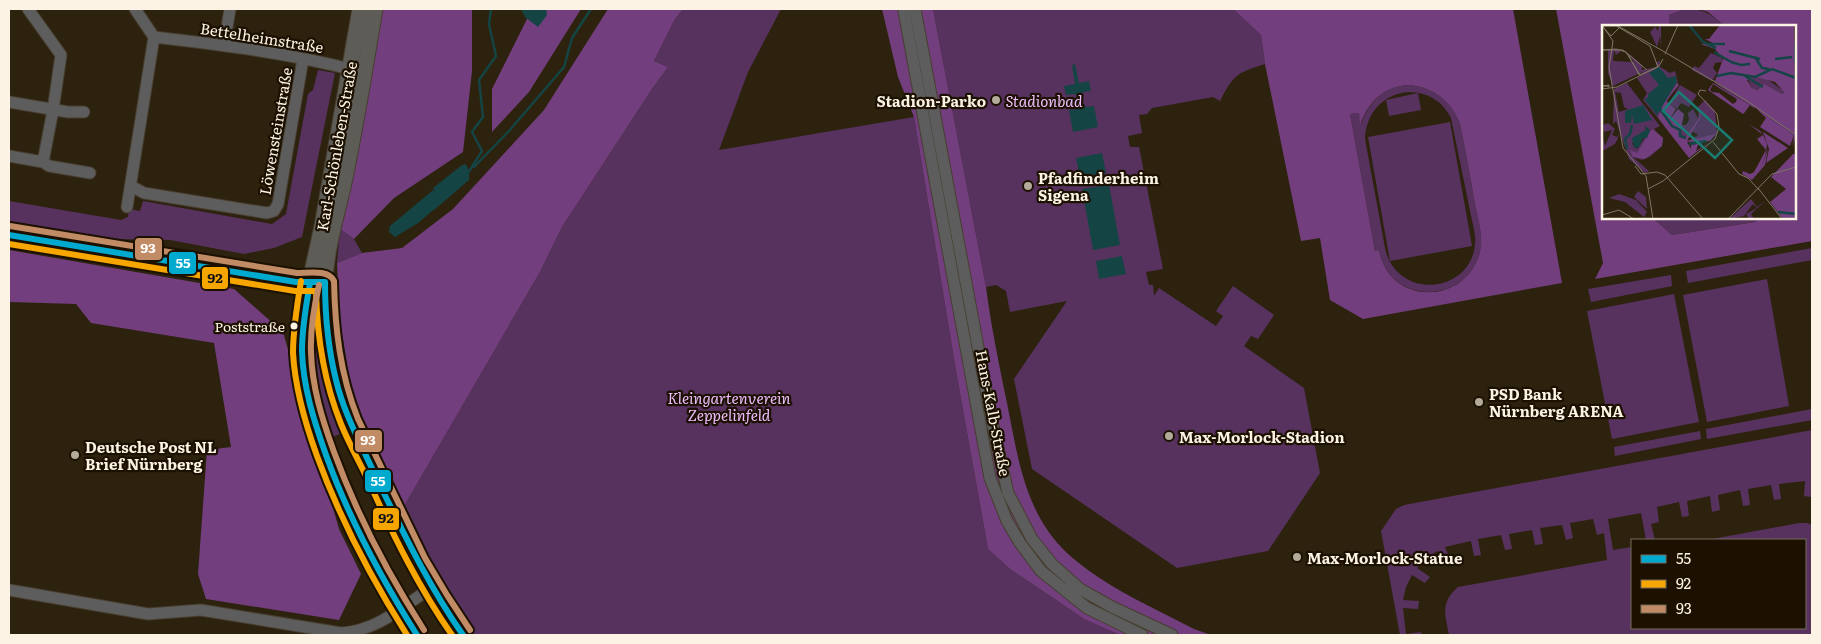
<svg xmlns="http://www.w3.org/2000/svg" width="1821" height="644" font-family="Literata,serif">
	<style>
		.green { fill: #57325f; fill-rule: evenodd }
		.forest { fill: #723e7e; fill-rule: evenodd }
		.water { fill: #144444 }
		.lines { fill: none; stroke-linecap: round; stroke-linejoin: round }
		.stream { stroke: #144444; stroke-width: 2.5 }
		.minor-casing { stroke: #483e2f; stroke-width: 13 }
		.major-casing { stroke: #483e2f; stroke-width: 17 }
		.minor { stroke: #5c5d5c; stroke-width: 11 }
		.major { stroke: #5d5c56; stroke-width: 15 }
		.bus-1-casing { stroke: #1c1001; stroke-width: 10 }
		.bus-2-casing { stroke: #1c1001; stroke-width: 10 }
		.bus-3-casing { stroke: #1c1001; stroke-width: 10 }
		.bus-1 { stroke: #00a9ce; stroke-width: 6 }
		.bus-2 { stroke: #f7a600; stroke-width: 6 }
		.bus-3 { stroke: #c18c65; stroke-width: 6 }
		.poi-dot { fill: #b4aa9a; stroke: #1c1001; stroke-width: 2 }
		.bus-dot { fill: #fdf3e5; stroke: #1c1001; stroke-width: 2 }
		.labels { text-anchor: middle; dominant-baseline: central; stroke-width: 4.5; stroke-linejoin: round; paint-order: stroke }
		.bus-label { font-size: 14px; fill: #fdf3e5; stroke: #1c1001; text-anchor: end }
		.street-label { font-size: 15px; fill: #fdf3e5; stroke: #1c1001 }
		.poi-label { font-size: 15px; font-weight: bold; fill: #fdf3e5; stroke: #1c1001; text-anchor: start }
		.park-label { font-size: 15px; font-style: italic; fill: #eebefe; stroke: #1c1001 }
		.inset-river { fill: none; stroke: #144444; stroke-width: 2.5 }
		.inset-road { fill: none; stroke: #807664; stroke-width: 1 }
		.view { fill: #1b7c74; fill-opacity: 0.15; stroke: #1b7c74; stroke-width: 2.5 }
		.inset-edge { fill: none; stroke: #fdf3e5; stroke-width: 2.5 }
		.line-badge { stroke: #1c1001; stroke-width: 2 }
		.badge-label { font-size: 14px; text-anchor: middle; font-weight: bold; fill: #fff }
		.pale-badge-label { font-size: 14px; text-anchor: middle; font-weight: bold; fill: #111 }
	</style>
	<rect width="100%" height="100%" fill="#2d220e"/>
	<path class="green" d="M683,9H781L748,72L719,150L914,117L956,371L988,549L1010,569L1084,619L1120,635H474L447,602L403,508L540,272L562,227L652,89L668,67L654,61L675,19Z
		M933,9H1233L1261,35L1265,64C1237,73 1234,74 1220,101L1213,97L1152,108L1147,114L1139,115L1142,133L1128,136L1130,147H1139L1163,269L1146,272L1149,285H1153L1154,296L1159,288L1216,326L1223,316L1216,311L1233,286L1274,315L1258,339L1251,336L1244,346L1304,388L1320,473L1268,551L1177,568L1032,469L1014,379L1067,301L1010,312L1006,291L996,285L986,287Z
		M1685,9C1705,9 1710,14 1725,26H1669V15Z
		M318,70L335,73L302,237L274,248L244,254L170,240L115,239L9,221V201L121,220L128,217L129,209L140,211L143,201L272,224L286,214L308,94L313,90Z
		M1410,85C1435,88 1451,101 1460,124C1465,149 1470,174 1474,199C1477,215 1484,235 1480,252C1467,305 1389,306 1379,250L1375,251L1350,114L1359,113L1361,124C1370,101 1384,86 1410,85ZM1409,92C1428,92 1442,101 1451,118L1475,235C1480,292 1398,305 1385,248L1365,139C1366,113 1383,94 1409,92Z
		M1418,93L1421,110L1389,116L1386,100Z
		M1450,122L1472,246L1390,261L1368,137Z
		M1653,218H1760L1755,222L1672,235Z
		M340,229L354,239L362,253L337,263Z
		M1812,248V260L1688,283L1686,271Z
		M1671,275L1672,286L1591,302L1588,289Z
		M1767,279L1789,406L1707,422L1683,295Z
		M1674,294L1699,422L1612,439L1587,311Z
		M311,303H317L349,430L326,440L307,363Z
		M1812,409V420L1707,439L1706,429Z
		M1812,430L1811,497L1804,496L1805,481L1779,484L1781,499L1774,500L1771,485L1748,489L1750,505L1743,506L1740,490L1718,495L1720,510L1712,512L1710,496L1687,501L1689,516L1682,517L1679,502L1657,507L1659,522L1651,524L1655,540H1646L1641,513L1608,519L1613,550L1632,547V628H1805V540H1707L1799,523H1807L1812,525V635H1449C1445,614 1440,603 1458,587L1607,560L1604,533L1597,535L1593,519L1570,523L1573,538L1566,540L1562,525L1540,528L1543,544L1535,545L1532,530L1509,534L1512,549L1505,550L1501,535L1478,539L1481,555L1474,556L1471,541L1445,547L1451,561L1445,565L1437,551L1426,559L1417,568L1430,577L1425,583L1412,575L1406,587L1403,600L1419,601L1418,609L1403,608L1406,634L1421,632L1422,635H1400L1381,531L1396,509L1404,505Z
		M1700,431L1701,439L1615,456L1614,447Z"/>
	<path class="forest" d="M380,9H472V71L463,152L394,198L354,239L340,229Z
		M532,9H581L529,92L492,132V89Z
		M608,9H683L675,19L654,61L668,67L652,89L562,227L540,272L403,508L353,402L339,314L337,263L362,253L402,248L453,209L544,110Z
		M882,9H933L986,287C991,326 999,364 1007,403C1018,457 1024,512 1067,553C1103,586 1150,606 1194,629L1211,635H1120L1084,619L1010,569L988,549L956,371L914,117L898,77Z
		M1233,9H1513L1562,283L1363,319L1330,300L1320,238L1301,241L1265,64L1261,35ZM1410,85C1435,88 1451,101 1460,124C1465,149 1470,174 1474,199C1477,216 1484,235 1480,252C1466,306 1389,306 1379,250L1375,251L1350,114L1359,113L1360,125C1369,101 1384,86 1410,85Z
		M1556,9H1685L1669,15V26H1604V218H1653L1672,235L1755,222L1760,218H1795V26H1725L1708,12L1698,9H1812V241L1595,279L1603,263Z
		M9,250L234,289L283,332L339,529L361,574L339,620L206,599L198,574L207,450L231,447L214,343L91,323L76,304L9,302Z"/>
	<path class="water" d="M521,9H546L547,15L538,27L525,17Z
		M1075,64L1079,83L1089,81L1091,91L1083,92L1079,96L1074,94L1066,95L1064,86L1075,84L1072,65Z
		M1081,104H1084L1086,107L1094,106L1098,127L1073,132L1069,110L1077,109Z
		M1102,153L1106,173L1080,178L1076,158Z
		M466,164L469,171V180L433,211L432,210V211L418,223L395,237L389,232L390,226L433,190L435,192L433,188L462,165Z
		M1109,185L1120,245L1093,250L1082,189Z
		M1122,256L1126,274L1099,279L1096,261Z"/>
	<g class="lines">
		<path class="stream" d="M474,167L509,131L564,67L572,38L591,9
			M468,173L482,151L472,132L483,117L479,80L496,56L489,24L491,9"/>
		<defs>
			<path id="minor" d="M135,9L154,37
				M907,9L904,11L990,478L1007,521L1020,543L1041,571L1087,608L1142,635
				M915,9L991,417L1008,493L1032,539L1052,564L1080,589L1112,607L1172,635
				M154,37C222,45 290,53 357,71
				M224,45L230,9
				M9,102L68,112H84
				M9,156L43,162L53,110L61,55L28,9
				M43,162L49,166L90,173
				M131,186L144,193L267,213L274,211L278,204L303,59
				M127,207L154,37
				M9,590L148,614L201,610L341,633C377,631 402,607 431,588"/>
			<path id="major" d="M360,9C348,79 336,150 323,221C314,267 299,315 303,362C305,390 313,417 322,443C345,511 378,575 417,635
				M375,9C366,63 357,119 346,173C339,209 327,243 325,280C323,322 331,376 346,414C355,437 368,457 378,479C402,533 427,587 463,635
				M9,235L296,282H321"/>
		</defs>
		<use href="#minor" class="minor-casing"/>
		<use href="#major" class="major-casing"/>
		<use href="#minor" class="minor"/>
		<use href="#major" class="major"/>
		<defs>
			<path id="bus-1" d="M9,235L296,282H325C325,315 328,348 336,380C344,414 361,444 375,475C402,530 428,585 463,635
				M310,283C306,305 302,328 302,351C303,387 314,421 326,455C349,519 381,578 417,635"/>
			<path id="bus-2" d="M9,244L295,291H316C317,336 324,382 341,424C349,444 360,463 369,482C393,535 419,588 452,635
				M301,281C297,305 293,329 293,353C295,388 305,423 317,456C340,519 371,578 407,635"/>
			<path id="bus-3" d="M10,226L297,273C308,273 329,269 334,281C335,329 340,374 358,419L425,558L447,595L470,630
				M319,285C314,307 310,329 311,352C312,387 322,419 334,452C357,515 388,574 424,630"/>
		</defs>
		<use href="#bus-1" class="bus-1-casing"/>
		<use href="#bus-2" class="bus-2-casing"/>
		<use href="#bus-3" class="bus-3-casing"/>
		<use href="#bus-1" class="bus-1"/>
		<use href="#bus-2" class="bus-2"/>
		<use href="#bus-3" class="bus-3"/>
	</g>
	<g class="poi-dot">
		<circle cx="996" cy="100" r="5"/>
		<circle cx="1028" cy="186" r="5"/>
		<circle cx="1479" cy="402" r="5"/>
		<circle cx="1169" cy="436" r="5"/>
		<circle cx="75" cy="455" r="5"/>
		<circle cx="1297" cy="557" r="5"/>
	</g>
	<circle class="bus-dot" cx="294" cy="326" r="4.5"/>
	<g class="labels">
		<g class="bus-label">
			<text x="285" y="326">Poststraße</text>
		</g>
		<g class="street-label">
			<text transform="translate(262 37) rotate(9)">Bettelheimstraße</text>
			<text transform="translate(275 131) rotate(-80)">Löwensteinstraße</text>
			<text transform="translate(336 146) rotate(-80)">Karl-Schönleben-Straße</text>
			<text transform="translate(994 413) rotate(79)">Hans-Kalb-Straße</text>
		</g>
		<g class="poi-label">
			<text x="986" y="100" text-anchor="end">Stadion-Parko</text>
			<text x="1038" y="177">Pfadfinderheim<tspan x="1038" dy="17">Sigena</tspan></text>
			<text x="1489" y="393">PSD Bank<tspan x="1489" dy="17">Nürnberg ARENA</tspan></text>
			<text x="1179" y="436">Max-Morlock-Stadion</text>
			<text x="85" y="446">Deutsche Post NL<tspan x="85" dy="17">Brief Nürnberg</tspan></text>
			<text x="1307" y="557">Max-Morlock-Statue</text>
		</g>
		<g class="park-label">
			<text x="1044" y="100">Stadionbad</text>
			<text x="729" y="397">Kleingartenverein<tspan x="729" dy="17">Zeppelinfeld</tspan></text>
		</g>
	</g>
	<g transform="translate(1602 25)">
		<rect width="194" height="194" fill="#2d220e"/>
		<path d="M57,0H59V23L58,11L55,22L48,7L53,2L56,6ZM192,0L194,111L190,122L192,110L169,96L151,80L153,84L114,59L112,56L113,54L115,58L146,75L193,109ZM6,24H13L19,26L14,30L12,25L11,36L32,37L26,28L40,40V45L55,42L54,38L58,35L57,41L68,48L73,46L76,57L56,93L41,75L45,68L35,53L30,56L52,43L38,50L41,47L37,49L30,37L36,49L11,61L6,48ZM109,28L120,33V37L113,38L111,43L115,48L110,56L90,45L92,41L97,43ZM144,49L165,54L182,66L180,69L162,60L157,65L150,63ZM25,58L58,101L52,104L61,113L60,121L49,131L40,135L31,132L47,146L43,148L27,134L14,96L11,99L12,64ZM13,67L19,68L22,82L26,84L17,87ZM43,101L48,105L35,124L30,119L35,112L31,115L44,105ZM78,60L95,70L87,82L79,78L75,84L67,78ZM103,75L113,86L115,108L86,116L96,110L90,106L99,92L96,82ZM91,84L96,93L84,113L78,110V100H84L87,95L86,88ZM6,98L13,104L10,110L15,112L17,109L16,113L13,119L0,126V109L3,121L10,105L2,107L1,100ZM36,166L44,172L45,184L32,172ZM17,169L34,175L45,187L42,192L23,177L7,173ZM149,174L155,182L163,176L149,189L152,194H147L144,189L155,183L151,179L142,191L127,194Z" fill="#57325f" fill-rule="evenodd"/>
		<path d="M118,0H192L193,109L113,56L121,34L113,24L99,19L111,18L103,14H107ZM154,52L173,57L182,67L180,69L162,59L156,65L150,63L145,55ZM75,58L77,60L64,76L74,84L67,95L76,84L82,89L78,110L84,112L97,92L96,82L99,92L85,116L115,108L108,116L85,117L89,124V120L103,117L96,120L94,126L107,117L87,133L56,93L61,79ZM111,58L148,80L143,87L141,89L106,65ZM111,59L135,74L134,77L131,79L117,68L110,67L108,65ZM155,84L192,110L188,121L158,102L164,93ZM147,99L158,106L161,110L165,119L164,128L159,143L166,124L163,140L150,155L140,149L141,146L148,149L152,147L164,125L155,114L161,110ZM50,104L61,113L60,121L43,134L31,132L28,125L35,128ZM161,107L186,123L164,138L167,124ZM191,129H194V194H181L168,177L184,164L169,152Z" fill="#723e7e" fill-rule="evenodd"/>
		<path d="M57,42L66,53L74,51L75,57L55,90L42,74L46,73V69L57,60L47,48ZM41,80L50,95L32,99L30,90L29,98H23V86ZM43,101L48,105L45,113H41L37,122L32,123L30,113L44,105Z" fill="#144444"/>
		<path class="inset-river" d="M87,0L101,17L114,23M107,19H123M127,26L158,34M112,27L129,37M153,32L160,43L167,44M173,34L190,32M129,37L139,40L148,39M193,37L194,19M115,51L129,48L153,52L170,44L194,53M143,51L161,62M58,84L70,101L78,105V111L84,113M87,119L104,116M25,124L23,114L28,109L30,100M176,187L194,189"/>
		<path class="inset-road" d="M0,0L11,16L7,42L21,123L44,151L51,194M0,1H16L61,26L145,76L194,110M0,1L9,11L18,2M0,25H21L45,45M0,25L14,24L24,27L38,50L56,42L48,21L13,0M63,29L76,0M27,31L37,50M7,60V62L5,61H0ZM0,64L15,62L57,41L61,34M111,117L137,149L146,153L157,165M33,141L39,149L55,147L63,150L101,194M156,163L180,194M46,164L61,156L113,114L117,102L115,89L96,69L98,65L104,66M0,190L17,185L32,194M126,194L170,149L194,142"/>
		<path class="view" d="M77,67L130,115L113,133L61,86Z"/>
		<rect width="194" height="194" class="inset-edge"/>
	</g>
	<g class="line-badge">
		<rect x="134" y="237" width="29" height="24" rx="5" fill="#c18c65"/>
		<rect x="168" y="251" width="29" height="24" rx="5" fill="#00a9ce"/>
		<rect x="201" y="266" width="28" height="24" rx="5" fill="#f7a600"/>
		<rect x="354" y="429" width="29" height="24" rx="5" fill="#c18c65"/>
		<rect x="364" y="469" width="28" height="24" rx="5" fill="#00a9ce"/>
		<rect x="372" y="507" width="28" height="24" rx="5" fill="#f7a600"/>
	</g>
	<g class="badge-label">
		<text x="148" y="253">93</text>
		<text x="183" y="268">55</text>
		<text x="368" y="445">93</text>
		<text x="378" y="486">55</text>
	</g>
	<g class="pale-badge-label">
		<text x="215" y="283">92</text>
		<text x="386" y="523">92</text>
	</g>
	<rect width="1821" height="644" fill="none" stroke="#fdf3e5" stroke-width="20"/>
	<rect x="1631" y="539" width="175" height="90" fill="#1c1001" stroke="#766b5c"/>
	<rect x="1641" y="555" width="25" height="8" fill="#00a9ce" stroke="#766b5c"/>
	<text x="1676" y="564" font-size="15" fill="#fdf3e5">55</text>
	<rect x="1641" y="580" width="25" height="8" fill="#f7a600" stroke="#766b5c"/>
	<text x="1676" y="589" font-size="15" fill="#fdf3e5">92</text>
	<rect x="1641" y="605" width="25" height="8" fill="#c18c65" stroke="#766b5c"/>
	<text x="1676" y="614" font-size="15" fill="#fdf3e5">93</text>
</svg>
